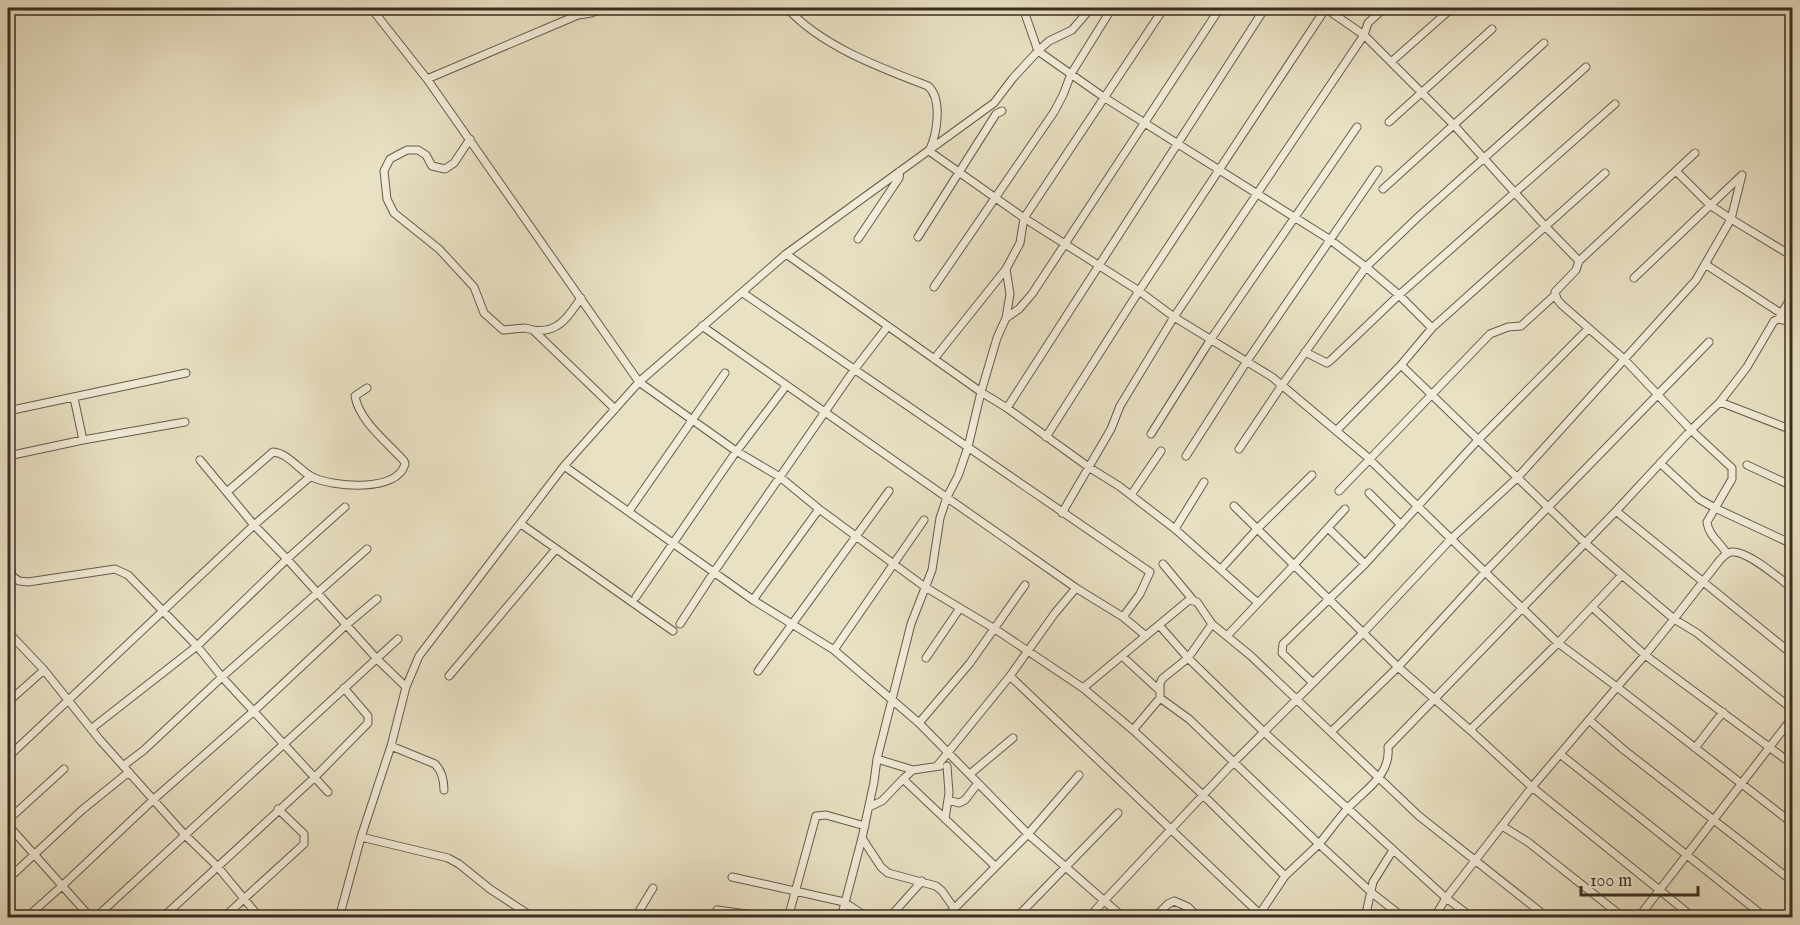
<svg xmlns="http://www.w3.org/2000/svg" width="1800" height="925" font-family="'IM FELL English',serif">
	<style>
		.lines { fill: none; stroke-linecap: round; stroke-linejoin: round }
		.minor-casing { stroke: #655b49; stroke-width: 9 }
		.minor { stroke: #f1ecd9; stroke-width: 7 }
	</style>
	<rect width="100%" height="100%" fill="#e9e1c4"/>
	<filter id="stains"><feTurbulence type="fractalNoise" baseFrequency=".00333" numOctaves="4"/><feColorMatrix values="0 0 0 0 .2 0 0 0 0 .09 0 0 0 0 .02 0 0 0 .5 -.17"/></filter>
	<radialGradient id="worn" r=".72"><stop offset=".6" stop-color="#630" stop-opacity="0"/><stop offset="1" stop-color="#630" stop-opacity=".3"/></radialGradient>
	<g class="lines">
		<defs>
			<path id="minor" d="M371,8L427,79L639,382L736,451L780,477L819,509L925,587L995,629L1083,688L1133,730L1203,795L1285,876L1257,918
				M787,8C821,46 881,68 928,86C943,99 937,135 929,151L1024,218L1139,291L1174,317L1272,377L1365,455L1558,643L1617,687L1645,655L1674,619L1697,633L1792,709
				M1384,8L1368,23L1364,35L1453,124L1545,226L1579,261L1576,270L1555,292L1557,299L1561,304L1625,360L1691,430L1720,402L1792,430
				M1391,62L1452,8
				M427,79L578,15L591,13L604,8
				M1389,122L1492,29
				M470,139L454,163L445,169L432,166L426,155L418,150H407L390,159L384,171L387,199L394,213L439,249L474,287L484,313L503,330L525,328L533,330L615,409
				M1383,189L1544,43
				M918,237L996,114L1002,111
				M858,239L899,178L900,171
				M786,254L981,392L1007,408L1090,468L1119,486L1175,529L1258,603L1294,565L1398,667L1470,730L1558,643L1622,575L1585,543L1401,365L1432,328L1399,295L1366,267L1329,239L1105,98L1038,51L1023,8
				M1579,261L1695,153
				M1705,264L1782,314
				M1634,278L1742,175L1731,219L1710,205L1676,171
				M934,287L1054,112L1063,95L1071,74L1112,8
				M743,293L1150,572L1140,594L1123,617
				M1780,316L1792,296
				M1006,318L1019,309L1032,294L1220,8
				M702,326L1076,588L1123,617L1146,636
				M1432,328L1605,173
				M533,330C558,334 568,317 581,298
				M1305,352L1327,363L1331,360L1399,295L1615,104
				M934,359L1006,269
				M74,398L83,440
				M1720,402L1747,367L1774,321L1779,319L1792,322
				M1007,408L1265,8
				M8,411L186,373
				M1336,431L1401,365
				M1151,434L1211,339L1357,127
				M1046,437L1139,291L1326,8
				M1239,449L1282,385L1366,267L1418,217L1586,67
				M8,456L83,440L185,422
				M1186,456L1247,361L1378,170
				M200,460L254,525L311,476
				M1660,463L1699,499L1715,508L1792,544
				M1747,465L1792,486
				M564,466L753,600L819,509
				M1339,491L1490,334L1508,327L1521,326L1555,295
				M227,492L273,452C288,453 299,470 312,477C333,487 397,493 405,464L404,461C388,443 359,421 355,396L367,388
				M1369,493L1401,525
				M1131,495L1161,451
				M1234,506L1294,565L1345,509
				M629,511L725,373
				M1616,511L1792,654
				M1062,513L1111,429L1120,406L1174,317L1364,35L1325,8
				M521,524L673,631
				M1328,528L1365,564
				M1175,529L1204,482
				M8,543L12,576L19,581L28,582L115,569L128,575L197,646L222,677L328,792
				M1163,564L1193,600
				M1221,569L1257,529L1312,475
				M1622,575L1674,619L1720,560C1724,556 1727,552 1732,552C1747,550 1780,579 1792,588
				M1025,585L970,663L919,723L1028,834L1124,918
				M636,597L733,456L786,386
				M753,600L834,650L919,723
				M1592,607L1645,655L1792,764
				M680,624L714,572L854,370L888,326
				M1159,625L1188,658L1212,624
				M8,632L44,670L100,740L184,834L217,866L260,918
				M1227,636L1258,603
				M834,650L924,520
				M1122,656L1159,690
				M926,658L960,608
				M758,671L889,491
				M449,676L555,550
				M1010,676L1264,918
				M1312,682L1282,653L1283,644L1365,564L1478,440L1588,329
				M1083,688L1189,600L1197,602L1212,624L1251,656L1419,816L1548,918
				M1160,698V684L1162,679L1188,658L1264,732L1446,898L1434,918
				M8,702L44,670
				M1589,720L1624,750L1792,881
				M91,729L197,646L287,559L377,659L406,687
				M1133,730L1160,698L1189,719L1319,844C1329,832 1338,819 1349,807C1366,789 1391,775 1388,747L1616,511L1691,430L1732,468V479L1707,522C1708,535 1721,543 1727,554
				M1470,730L1532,787L1694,918
				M1331,732L1398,667L1485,572L1709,342
				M391,746L435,764C442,771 444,780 444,790
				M1695,748L1723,712
				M1560,754L1766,918
				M8,757L254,525L287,559L345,507
				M877,759L913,770L903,779L995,866
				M123,766L144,750L222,677L367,549
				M937,766L1010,676L1055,613L1076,588
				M913,770L940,766
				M970,774L1013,738
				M948,800L959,803L965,800L978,783
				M869,807L882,801L903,779
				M945,819L949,793L947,766
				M8,820L64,769
				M8,825L91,918
				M1502,826L1528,842L1624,918
				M361,837L448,858L459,864L490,889L534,918
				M862,838L881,867L888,873L936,886L942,891L954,908
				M1285,876L1319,844L1372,893L1404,918
				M732,877L844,902L868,918
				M8,879L82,810L129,772
				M717,910L778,918
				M26,918L63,885L154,799L254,711L346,625L377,599
				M95,918L398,639
				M162,918L314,778L368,723V716L344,688
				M223,918L304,844V834L278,809
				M339,918L361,837L391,746L406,687L419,656L564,466L639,382L786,254L994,103L1013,78L1038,51L1049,41L1072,30L1091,8
				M635,918L653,888
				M788,918L816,816L826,815L865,826
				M841,918L862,838L874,782L877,759L911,624L932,570L940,518L947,497L958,476L968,447L981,392L997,338L1006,318L1010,294L1006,269L1020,243L1024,218L1164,8
				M889,918L922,881
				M945,918L1028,834L1079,775
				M1016,918L1118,813
				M1088,918L1234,762L1364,632L1451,539L1517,478L1696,280L1731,219L1792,256
				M1154,918L1168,904L1174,901L1188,907L1199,918
				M1365,918L1373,882L1393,850
				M1473,918L1446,898L1532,787L1617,687L1792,823
				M1638,918L1792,718"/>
		</defs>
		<use href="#minor" class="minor-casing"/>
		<use href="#minor" class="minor"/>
	</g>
	<rect width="1800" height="925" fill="none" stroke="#e9e1c4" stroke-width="30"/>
	<rect x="9" y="9" width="1782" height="907" fill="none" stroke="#392e20" stroke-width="3"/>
	<rect x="15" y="15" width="1770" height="895" fill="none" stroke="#392e20" stroke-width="1.5"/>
	<path d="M1581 886v9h117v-9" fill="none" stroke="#392e20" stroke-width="3"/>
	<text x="1590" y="886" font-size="18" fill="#392e20" stroke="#f1ecd9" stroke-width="4.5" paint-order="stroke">100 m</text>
	<rect width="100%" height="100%" filter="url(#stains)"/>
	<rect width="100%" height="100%" fill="url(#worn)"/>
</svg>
